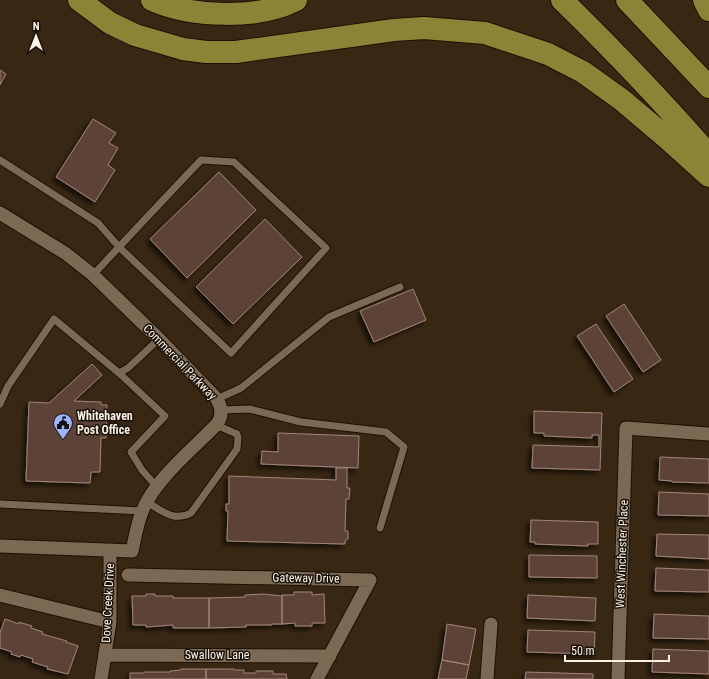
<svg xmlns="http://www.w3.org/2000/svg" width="709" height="679" font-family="'Roboto Condensed',sans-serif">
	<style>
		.building { fill: #5d4239; stroke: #a3857a; filter: url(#shadow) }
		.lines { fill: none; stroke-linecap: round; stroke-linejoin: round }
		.lane-casing { stroke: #1e1000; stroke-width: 9 }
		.street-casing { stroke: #1e1000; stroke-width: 15 }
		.highway-casing { stroke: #1e1000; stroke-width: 24 }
		.lane { stroke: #7c6953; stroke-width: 7 }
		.street { stroke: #7c6953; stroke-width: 13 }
		.highway { stroke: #8c8337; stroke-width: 22 }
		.labels { text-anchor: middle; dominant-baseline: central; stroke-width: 3; stroke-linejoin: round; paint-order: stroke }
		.street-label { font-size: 12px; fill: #fdf2e6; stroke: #191209 }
		.poi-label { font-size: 12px; font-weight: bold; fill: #fdf2e6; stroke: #191209; text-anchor: start }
	</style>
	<defs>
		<filter id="shadow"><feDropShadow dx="-3.5" dy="3.5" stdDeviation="2" flood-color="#0009"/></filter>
	</defs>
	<rect width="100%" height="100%" fill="#382713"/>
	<path class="building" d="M0,70L6,74L0,85Z
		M93,119L116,133L109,143L118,148L108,165L115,170L95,202L56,177Z
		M219,172L256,210L187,278L150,239Z
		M265,219L302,257L233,324L196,287Z
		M413,289L426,320L374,342L360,311Z
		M624,304L661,360L643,372L606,316Z
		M596,324L633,379L614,392L577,336Z
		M92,364L102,375L74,401L101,402V405H107L106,438H101L100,472H91L90,483L26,481L29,402L49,403Z
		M534,411L602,413L600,470L532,468L533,445L599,447V435H592V438L544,436V433H534Z
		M278,433L359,436L358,468L261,464L262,451L278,452Z
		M660,457L709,459V483L672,482V481L659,480Z
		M336,468H347V488H350L349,499H346L345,531H348V539L345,541V544L227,541L228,511H226V504H229V476L336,480Z
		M659,492L709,494V516L658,515Z
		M531,520L598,522V544H588V546L535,544V542H530Z
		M657,534L709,535V559L656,556Z
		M529,555L597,556V578L529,577Z
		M656,568L709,570V592L655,591Z
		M294,592H312V595L324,594L325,623H312V626H295V623L282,624V595H294Z
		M146,594H155V596H173V598H209V628H173V625L146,627V625H133L132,596H146Z
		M263,594L282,596V624H272V625H246V627L209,628V598L245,597V595Z
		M528,595L596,598L595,621L527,618Z
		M654,614L709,616V639L653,638Z
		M5,619L19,624V622L32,626L31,628L43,632L42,634L67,641L66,642L78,646L68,674L47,669L48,667L32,662L33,659L21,655L20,657L11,654L12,652L0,648V633Z
		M447,624L476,629L469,665L442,660Z
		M528,630L595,632L594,654L527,652Z
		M653,649L709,651V674L652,672Z
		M442,660L469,665L466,679H438Z
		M181,669H206V679H130V673H144V672H170V671L181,670Z
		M206,669H234V670H244V673H256V671H273V674H286L287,679H206Z
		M526,672L593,674V679H525Z"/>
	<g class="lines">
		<defs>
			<path id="lane" d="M0,160L98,223L119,247L231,353L326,248L234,162L201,160C165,198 129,236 93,275
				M119,373L165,416L131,452L142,470L157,487
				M217,399L241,388L329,317L400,287
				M0,404L8,386L54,319L119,373L128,368L159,339
				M221,410L250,409L301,422L386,432L404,447L380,528
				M147,502C162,511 174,522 191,513L237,449L238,438L237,434L216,425
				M0,504L142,511"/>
			<path id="street" d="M0,213L65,253L93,275L159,339L217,399C222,408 223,417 216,425C193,449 154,480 142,512C137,524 135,538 132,551L0,546
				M128,575L370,580L317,679
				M0,595L110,622
				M105,655L330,656
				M101,679L110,622V550
				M487,679L491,624
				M618,679L626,428L709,434"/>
			<path id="highway" d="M79,0L110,23L135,35L183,49L206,52H236L394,30L424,28L485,33L548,54L583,72L622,100L668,139L709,176
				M152,0C190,17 258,20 296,0
				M562,0C613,50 662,101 709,155
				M627,0L709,87
				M704,0L709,10"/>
		</defs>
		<use href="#lane" class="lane-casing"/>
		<use href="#street" class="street-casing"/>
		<use href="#highway" class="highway-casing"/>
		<use href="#lane" class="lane"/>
		<use href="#street" class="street"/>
		<use href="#highway" class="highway"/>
	</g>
	<defs>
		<symbol id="civic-pin" viewBox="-11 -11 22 30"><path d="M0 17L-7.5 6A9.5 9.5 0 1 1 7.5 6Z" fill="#9fb3fd" stroke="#191209"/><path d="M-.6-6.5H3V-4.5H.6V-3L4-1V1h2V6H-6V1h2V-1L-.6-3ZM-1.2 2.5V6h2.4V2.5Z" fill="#111"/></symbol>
	</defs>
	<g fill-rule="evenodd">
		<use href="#civic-pin" x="52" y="412" width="22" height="30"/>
	</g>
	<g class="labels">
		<g class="street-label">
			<text transform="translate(180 362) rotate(46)">Commercial Parkway</text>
			<text transform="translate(622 554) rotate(-88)">West Winchester Place</text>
			<text transform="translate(306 578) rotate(1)">Gateway Drive</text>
			<text transform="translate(108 603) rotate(-87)">Dove Creek Drive</text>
			<text x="217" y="655">Swallow Lane</text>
		</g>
		<g class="poi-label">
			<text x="77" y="416">Whitehaven<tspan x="77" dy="14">Post Office</tspan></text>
		</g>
	</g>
	<g transform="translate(36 36)" stroke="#191209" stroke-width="3" paint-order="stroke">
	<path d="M0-3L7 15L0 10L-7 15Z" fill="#fdf2e6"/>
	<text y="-6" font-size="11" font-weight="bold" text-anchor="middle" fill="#fdf2e6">N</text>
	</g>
	<path d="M565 655v6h104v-6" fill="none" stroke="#fdf2e6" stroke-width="2"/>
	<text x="571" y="655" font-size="12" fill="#fdf2e6" stroke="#191209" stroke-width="3" paint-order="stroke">50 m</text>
</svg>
